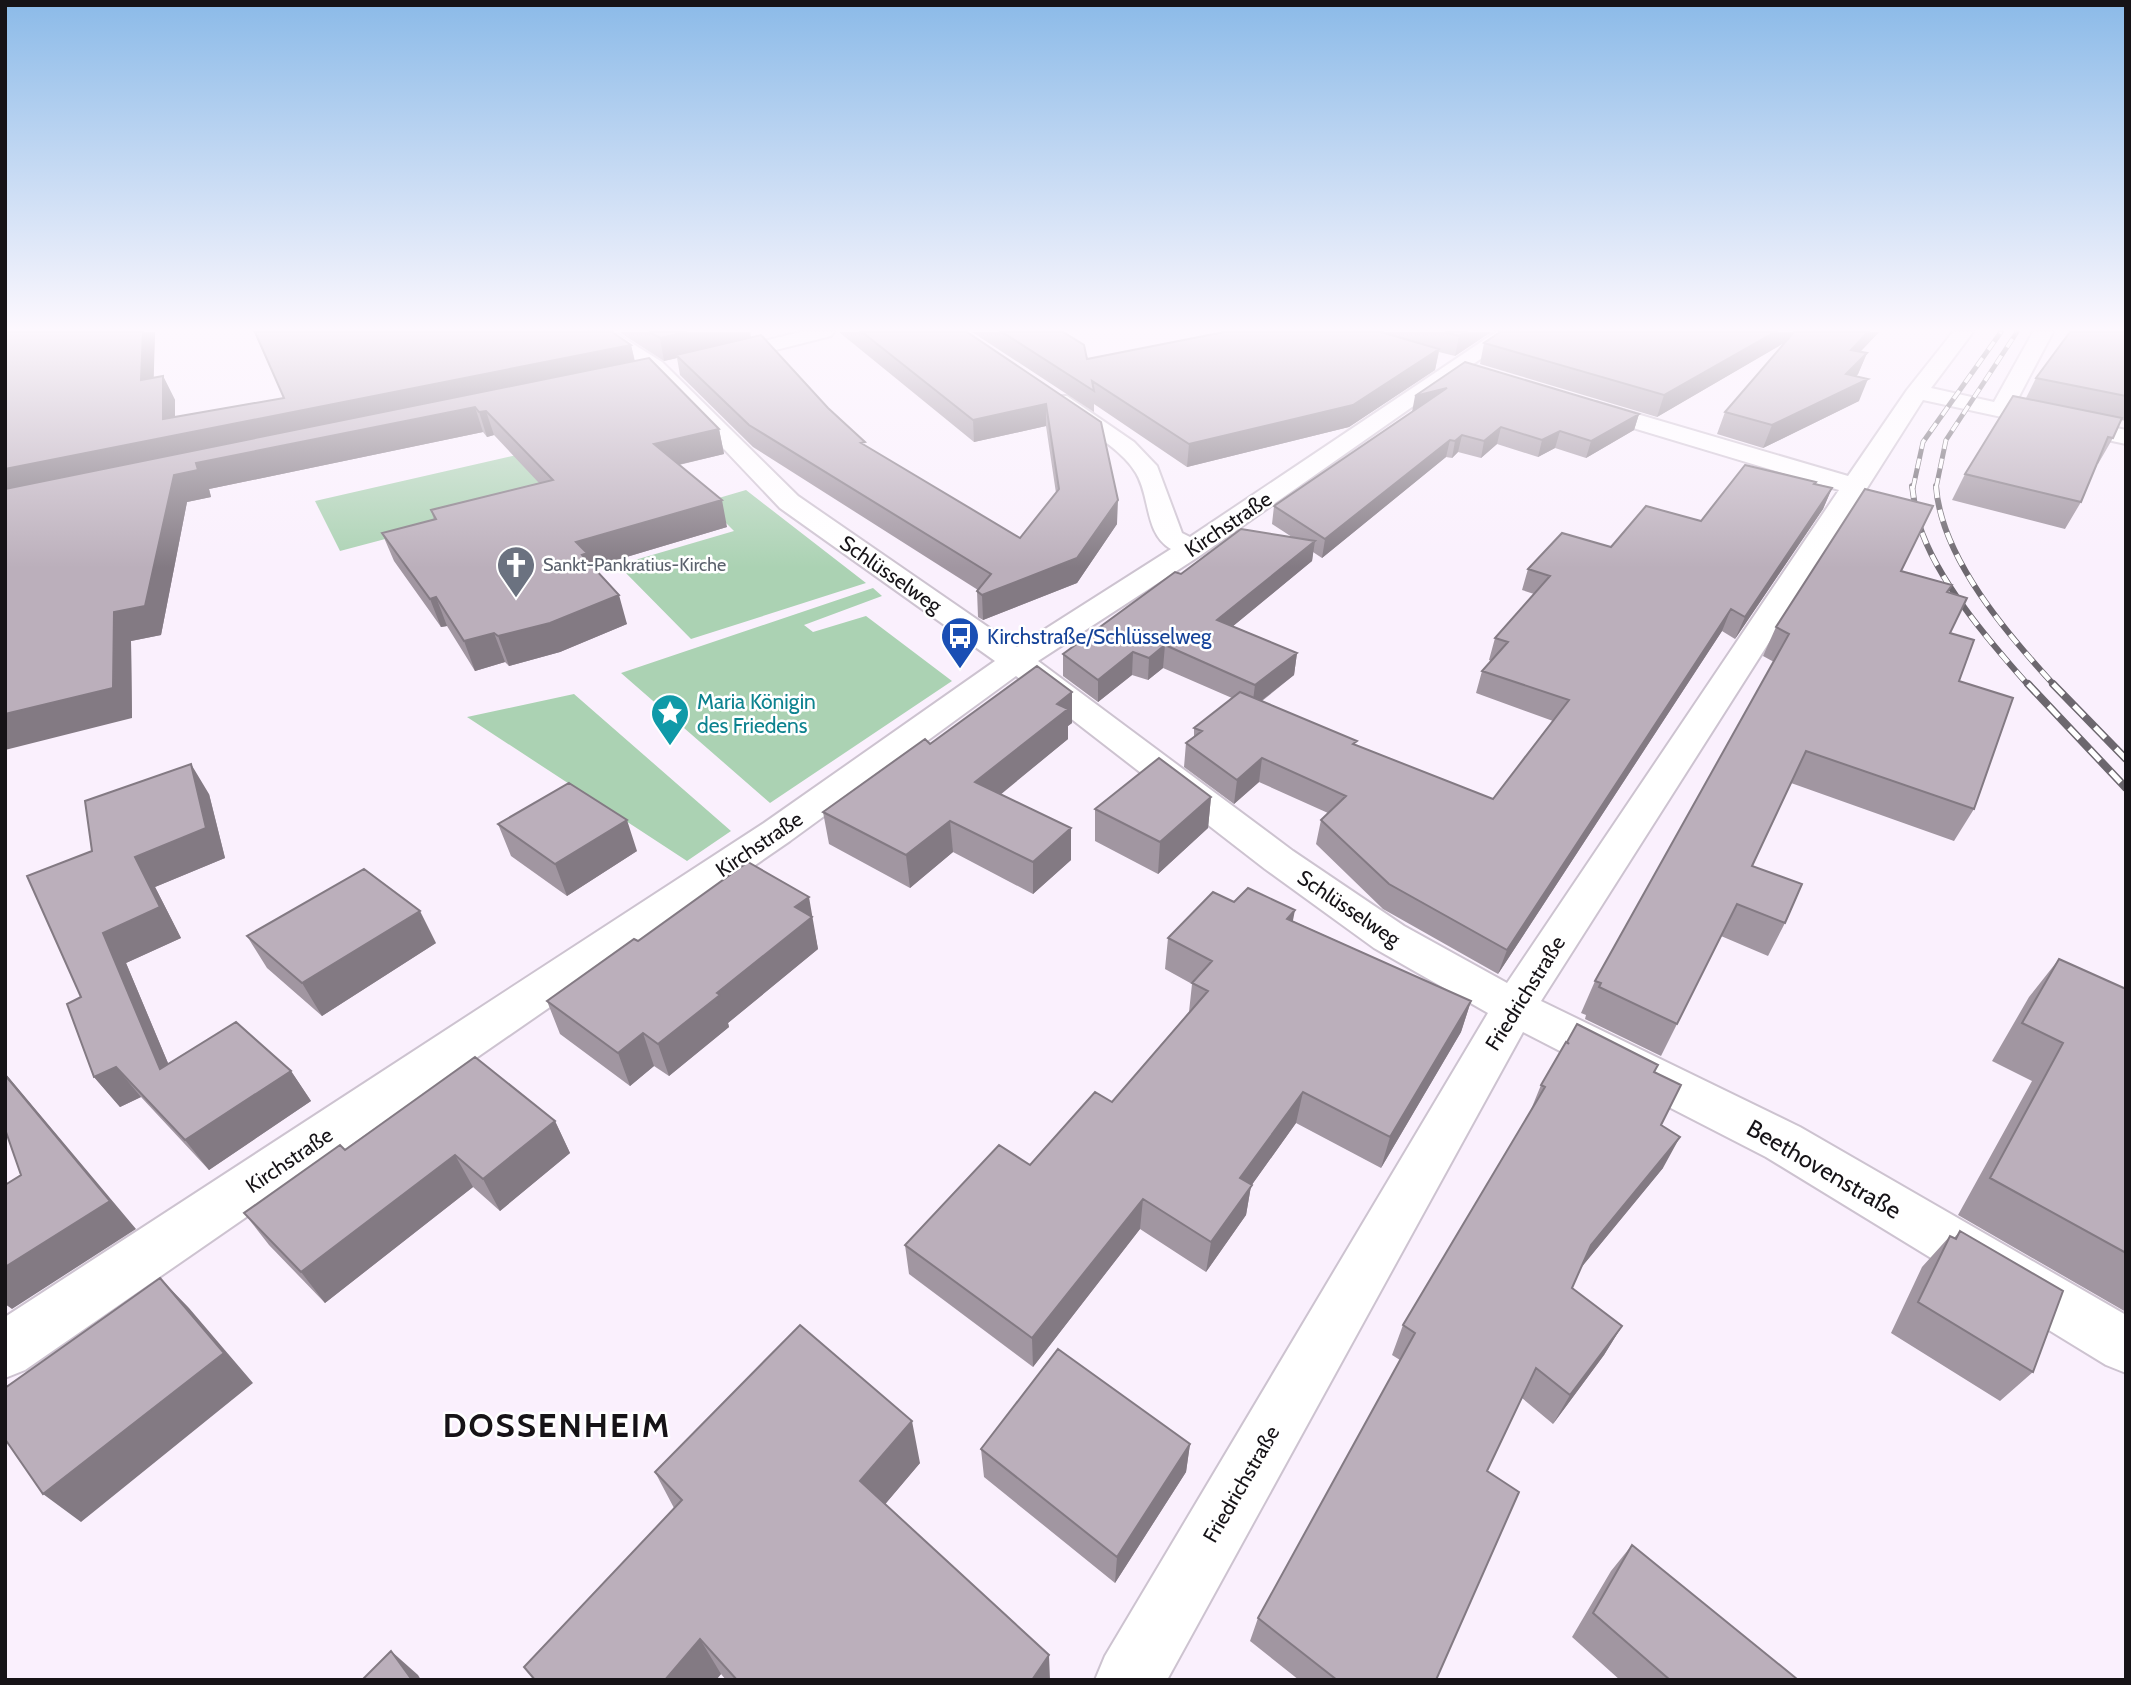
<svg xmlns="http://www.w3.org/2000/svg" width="2131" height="1685" font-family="Cabin,sans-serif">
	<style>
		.green { fill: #abd2b3 }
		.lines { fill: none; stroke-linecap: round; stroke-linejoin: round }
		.minor-casing { stroke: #cdc3d0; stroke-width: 4 }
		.minor { fill: #fff; fill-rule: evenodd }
		.rail-far2-casing { stroke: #6c676e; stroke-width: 5 }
		.rail-far1-casing { stroke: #6c676e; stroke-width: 6 }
		.rail-casing { stroke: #6c676e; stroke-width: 8 }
		.rail-far2 { stroke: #fff; stroke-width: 3.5; stroke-dasharray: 10; stroke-linecap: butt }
		.rail-far1 { stroke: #fff; stroke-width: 4.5; stroke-dasharray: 12; stroke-linecap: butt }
		.rail { stroke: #fff; stroke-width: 5; stroke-dasharray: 15; stroke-linecap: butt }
		.wall { fill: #a196a1 }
		.shaded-wall { fill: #837a83 }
		.building { fill: #bbafbb; stroke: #837a83; stroke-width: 2 }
		.labels { text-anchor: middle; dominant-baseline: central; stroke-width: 5; stroke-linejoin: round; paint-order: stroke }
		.far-worship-label { font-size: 18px; fill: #5b616d; stroke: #fff; text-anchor: start }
		.street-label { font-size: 21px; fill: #161317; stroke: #fff }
		.transit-label { font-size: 21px; fill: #164399; stroke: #fff; text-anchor: start }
		.culture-label { font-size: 21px; fill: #0d838f; stroke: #fff; text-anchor: start }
		.near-street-label { font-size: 24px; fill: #161317; stroke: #fff }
		.near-district-label { font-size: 33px; font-weight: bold; letter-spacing: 2px; fill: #161317; stroke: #fff }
	</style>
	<rect width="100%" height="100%" fill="#faf0fd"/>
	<path class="green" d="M547,448L574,489L340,551L315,501Z
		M746,490L866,583L691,639L618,565L734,531L705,502Z
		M873,588L882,596L804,625L813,632L866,616L952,681L770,803L621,673Z
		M574,694L731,831L687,861L467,717Z"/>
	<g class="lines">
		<defs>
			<path id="minor" d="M589,332H614L662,362L798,496L1017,647L1171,549C1144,533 1151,498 1136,473C1121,447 1076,423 1051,406L1048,401L1051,396H1067L1134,442L1157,466L1182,533L1190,537L1496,332H1519L1201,555L1038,661L1293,851L1404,926L1507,983L1839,490L1580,412L1577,407L1580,402H1596L1848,476L1907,390L1953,332H1973L1931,388L1994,402L2033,332H2053L2014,406L2126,430V444L1923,400L1541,1001L1800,1127L2126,1315V1373L2106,1365L1766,1157L1523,1032L1167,1680H1095L1105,1656L1488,1013L1374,948L1265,869L1016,676L790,841L25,1370L5,1378V1317L764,823L995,661L780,508L670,392L647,371Z
				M800,332H834L831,336L720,364L713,362L710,358L713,354Z"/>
		</defs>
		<use href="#minor" class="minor-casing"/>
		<use href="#minor" class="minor"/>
		<defs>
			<path id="rail-far2" d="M1913,488L1923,442L2001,332
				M1936,488L1946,440L2017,332"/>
			<path id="rail-far1" d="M1912,486C1914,498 1915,512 1919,524C1937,581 1989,641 2029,686
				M1936,486C1941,558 2008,635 2055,686"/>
			<path id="rail" d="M2028,684L2126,788
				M2053,684L2126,759"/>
		</defs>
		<use href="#rail-far2" class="rail-far2-casing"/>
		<use href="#rail-far1" class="rail-far1-casing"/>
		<use href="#rail" class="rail-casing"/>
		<use href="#rail-far2" class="rail-far2"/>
		<use href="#rail-far1" class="rail-far1"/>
		<use href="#rail" class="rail"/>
	</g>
	<path class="wall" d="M5,332H155L153,378L163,376L175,400V417L284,398L254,332L631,345L635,361L719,429L724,454L679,465L727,527L593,567L627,624L560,652L509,666L505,662L475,671L447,626L441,627L394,561L382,533L434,520L431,510L539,483L494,435L487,437L483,432L209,489L211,497L187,502L161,635L131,641L132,718Z
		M619,332H750L751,337L828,408L865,446L1020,538L1056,493L1046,426L974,442L839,332H967L1101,422L1117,524L1077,583L983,620L978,617L977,591L978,590L753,447L680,375L677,358L664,361Z
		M972,332H1063L1087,359L1224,332H1491L1455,356L1439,352L1435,370L1349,427L1187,467L1094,404V412Z
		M1879,332L1860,352L1867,353L1858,374L1856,377L1859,401L1763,448L1717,434L1725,412L1785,342L1657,417L1480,364L1484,343Z
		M2126,332V421L2121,420L2113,438L2098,464H2097L2081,502L2065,529L1952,500L1965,474L2026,398L2036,378Z
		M1412,412L1639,414L1634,430L1586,458L1555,448L1538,457L1497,444L1481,458L1458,452L1452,458L1446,457L1322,558L1313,552L1312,561L1233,626L1297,653L1294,675L1262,701L1356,745L1493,799L1553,721L1476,693L1482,671L1491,661L1489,660L1495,638L1534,594L1522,590L1528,569L1611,547L1701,521L1815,484L1832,488L1823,509L1735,639L1722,631L1498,974L1383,909L1316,844L1321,820L1328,813L1259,782L1234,804L1184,767L1186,743L1194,737V728L1232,698L1163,668L1148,680L1132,675L1098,702L1063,676V654L1181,574L1292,537L1272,524L1274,506Z
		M1901,571L1948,592L1950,633L1959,681L1974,809L1954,841L1791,783L1752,866L1785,923L1768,956L1721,936L1661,1056L1585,1019L1586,1015L1581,1013L1595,981L1774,662L1763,656L1776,627Z
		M1072,692V723L1068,726V739L1000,794L1071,860L1033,894L953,852L910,888L829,844L823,812L930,744Z
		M209,794L225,858L155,887L181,938L126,963L168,1063L291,1071L311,1101L209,1170L141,1097L120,1107L94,1077L81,997L92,851Z
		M1211,797L1208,828L1158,874L1095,841V809Z
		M498,824L637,851L567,896L511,856Z
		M1234,902L1293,921L1471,1001L1461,1032L1381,1168L1296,1123L1251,1186L1246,1215L1206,1272L1140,1229L1033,1367L909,1274L905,1245L1030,1165L1112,1102L1189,1012L1192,984L1165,969L1168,938Z
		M814,929L818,949L728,1023L729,1027L669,1076L654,1066L630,1086L560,1034L547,1001L638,941Z
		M247,936L436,943L322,1016L267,968Z
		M2059,959L2126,989V1312L1958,1215L2032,1081L1992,1061L2029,997Z
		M1654,1072L1661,1125L1663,1168L1580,1269L1572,1288L1622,1326L1604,1355L1553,1424L1522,1398L1487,1471L1436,1680H1299L1250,1641L1258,1618L1400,1360L1392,1355L1403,1325L1530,1112L1541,1085Z
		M555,1121L570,1153L500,1211L473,1187L325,1303L269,1245L244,1213L345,1150Z
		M1960,1231L2033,1372L2000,1401L1891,1333L1922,1267L1950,1236L1954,1238Z
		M1190,1444L1186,1472L1115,1583L984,1477L981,1449Z
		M920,1463L885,1504L1050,1680H726L721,1674L716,1680H535L674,1508L655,1472Z
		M1632,1545L1796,1680H1620L1572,1637L1611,1571Z"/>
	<path class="shaded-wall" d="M143,332H155L153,404L141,380Z
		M687,332H750L751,341L676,355L677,358L664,361L660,338Z
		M1465,332H1491L1455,356L1459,336Z
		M1775,332H1803L1657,417L1664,395Z
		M1868,332H1879L1843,370L1851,350Z
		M631,345L636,368L5,498V469L163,419V376L175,400V435Z
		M1439,349L1435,370L1349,427L1187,467L1189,444Z
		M1867,353L1858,374L1840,393L1868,379L1859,401L1763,448L1772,425L1846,374Z
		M1447,388L1412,412L1415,396Z
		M1046,404V426L974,442L973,420Z
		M475,407L483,432L209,489L211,497L187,502L161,635L131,641L132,718L5,750V714L114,612L174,475L196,463Z
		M486,411L494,435L487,437L479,412Z
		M1639,414L1634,430L1586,458L1591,441Z
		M1501,427L1497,444L1481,458L1484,441Z
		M719,429L724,454L660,469L654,444Z
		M1560,431L1555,448L1538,457L1542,440Z
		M1462,435L1458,452L1452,458L1455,441Z
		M1450,440L1446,457L1322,558L1325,539Z
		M1832,488L1823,509L1735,639L1745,617Z
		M722,500L727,527L586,569L576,542Z
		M1118,500L1117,524L1077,583L983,620L982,595Z
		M1315,541L1312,561L1215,641L1217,620Z
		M619,595L627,624L560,652L509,666L498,636Z
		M436,597L447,626L441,627L430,599Z
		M1731,609L1722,631L1498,974L1507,950Z
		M494,633L505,662L475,671L464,641Z
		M1165,645L1163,668L1148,680L1149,658Z
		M1133,652L1132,675L1098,702V680Z
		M1297,653L1294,675L1252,708L1255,685Z
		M1072,692V723L1068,726V739L977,814L975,782L1057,704Z
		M1262,758L1259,782L1234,804L1237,780Z
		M191,764L209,794L225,858L155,887L181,938L126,963L183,1099L160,1069L103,933L135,857Z
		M1211,797L1208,828L1158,874L1160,842Z
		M627,820L637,851L567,896L555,864Z
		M950,821L953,852L910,888L906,855Z
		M1071,828V860L1033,894V862Z
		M809,897L818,949L728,1023L729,1027L669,1076L658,1044L717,993L795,907Z
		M1295,910L1289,941L1287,919Z
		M420,911L436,943L322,1016L302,983Z
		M1471,1001L1461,1032L1381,1168L1390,1137Z
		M643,1033L654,1066L630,1086L618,1053Z
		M116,1067L141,1097L120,1107L94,1077Z
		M291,1071L311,1101L209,1170L185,1140Z
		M5,1073L136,1229L12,1309L5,1304V1267L110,1201L5,1075Z
		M1303,1092L1296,1123L1251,1186L1246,1215L1206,1272L1211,1242L1240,1178Z
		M555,1121L570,1153L500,1211L483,1179Z
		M1680,1137L1663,1168L1575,1275L1591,1245Z
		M455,1155L473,1187L325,1303L301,1272Z
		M1143,1199L1140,1229L1033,1367L1032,1338Z
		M160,1278L189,1308L253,1383L81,1522L43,1494Z
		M1622,1326L1604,1355L1553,1424L1570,1395Z
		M912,1421L920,1463L871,1521L860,1481Z
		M1190,1444L1186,1472L1115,1583L1117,1557Z
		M700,1639L721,1674L716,1680H665Z
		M391,1651L418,1675L421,1680H412Z
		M1049,1655L1050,1680H1032Z"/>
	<path class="building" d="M5,332H143L141,380L163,376V419L284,398L255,332H612L631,345L5,469Z
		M649,332H687L660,338Z
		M862,332H967L1101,422L1118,500L1077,558L982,595L977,591L991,574L749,425L676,355L761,335L828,408L865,442L861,443L1020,538L1059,489L1046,404L973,420Z
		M1002,332H1063L1084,345L1087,359L1224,332H1381L1439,349L1353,405L1189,444L1092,381L1094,391Z
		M1445,332H1465L1459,336Z
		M1500,332H1775L1664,395L1484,343Z
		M1794,332H1868L1851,350L1867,353L1846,374L1868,379L1772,425L1725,412Z
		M2070,332H2126V396L2036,378Z
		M649,358L719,429L654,444L722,500L576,542L587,553L582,555L619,595L550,623L498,636L494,633L464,641L436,597L430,599L382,533L436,519L431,510L553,480L486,411L479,412L475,407L196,463L198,470L174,475L145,606L114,612L113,688L5,714V489Z
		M1465,362L1639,414L1591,441L1560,431L1542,440L1501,427L1484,441L1462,435L1455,441L1450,440L1325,539L1274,506L1447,388L1415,396Z
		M2013,396L2122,418L2113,438L2108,437L2081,502L1965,474Z
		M1745,465L1816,482L1814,484L1832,488L1745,617L1731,609L1507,950L1389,884L1321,820L1346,796L1262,758L1237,780L1186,743L1202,731L1194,728L1240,692L1357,741L1353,744L1493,799L1569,700L1482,671L1508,642L1495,638L1550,576L1528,569L1562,533L1611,547L1646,506L1701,521Z
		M1865,489L1933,506L1901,571L1952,585L1947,592L1967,598L1950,633L1974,640L1959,681L2013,698L1974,809L1806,751L1752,866L1802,884L1785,923L1737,904L1677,1024L1599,987L1601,983L1595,981L1789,634L1776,627Z
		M1241,529L1315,541L1217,620L1297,653L1255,685L1165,645L1149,658L1133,652L1098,680L1063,654L1175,572L1181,574Z
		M1037,666L1072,692L1057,704L1068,709L975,782L1071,828L1033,862L950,821L906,855L823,812L925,739L930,744Z
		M1159,758L1211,797L1160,842L1095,809Z
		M191,764L206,828L135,857L160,907L103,933L160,1069L236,1022L291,1071L185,1140L116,1067L94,1077L67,1004L81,997L27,876L92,851L85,801Z
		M569,783L627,820L555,864L498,824Z
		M748,862L809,897L795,907L812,917L717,993L720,995L658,1044L643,1033L618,1053L547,1001L634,939L638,941Z
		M364,869L420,911L302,983L247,936Z
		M1248,888L1295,910L1287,919L1471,1001L1390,1137L1303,1092L1240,1178L1252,1185L1211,1242L1143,1199L1032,1338L905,1245L999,1145L1030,1165L1095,1092L1112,1102L1208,991L1192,983L1212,961L1168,938L1213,892L1234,902Z
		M2059,959L2126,989V1253L1990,1178L2063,1043L2022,1023Z
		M1577,1024L1658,1065L1654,1072L1681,1085L1661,1125L1680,1137L1591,1245L1572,1288L1622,1326L1570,1395L1536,1368L1487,1471L1519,1492L1436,1680H1337L1258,1618L1415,1333L1403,1325L1545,1087L1541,1085L1566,1042L1569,1044L1567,1042Z
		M475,1057L555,1121L483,1179L455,1155L301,1272L244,1213L340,1145L345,1150Z
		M5,1075L110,1201L5,1267V1185L21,1175L5,1129Z
		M1960,1231L2063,1291L2033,1372L1918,1302L1950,1236L1956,1239Z
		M160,1278L224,1353L43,1494L5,1439V1388Z
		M800,1325L912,1421L860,1481L1049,1655L1032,1680H737L700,1639L665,1680H535L524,1667L682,1500L655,1472Z
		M1058,1349L1190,1444L1117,1557L981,1449Z
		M1632,1545L1797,1679L1796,1680H1670L1593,1613Z
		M391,1651L412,1680H362Z"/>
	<linearGradient id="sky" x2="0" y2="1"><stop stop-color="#8bbae8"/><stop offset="0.58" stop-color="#fdf8fe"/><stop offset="1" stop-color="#fdf8fe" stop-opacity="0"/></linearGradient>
	<rect width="2131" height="568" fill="url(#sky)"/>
	<defs>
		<symbol id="church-pin" viewBox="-11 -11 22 30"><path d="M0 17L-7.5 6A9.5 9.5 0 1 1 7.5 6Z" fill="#6b7280" stroke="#fff"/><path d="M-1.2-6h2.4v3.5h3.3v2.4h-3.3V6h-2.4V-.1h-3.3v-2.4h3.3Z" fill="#fff"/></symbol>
		<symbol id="bus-pin" viewBox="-11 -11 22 30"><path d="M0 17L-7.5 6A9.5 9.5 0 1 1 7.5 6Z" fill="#1a4fb4" stroke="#fff"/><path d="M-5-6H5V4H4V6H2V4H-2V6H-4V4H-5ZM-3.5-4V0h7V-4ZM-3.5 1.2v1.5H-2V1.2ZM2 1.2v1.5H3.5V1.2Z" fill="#fff"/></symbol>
		<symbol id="sight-pin" viewBox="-11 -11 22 30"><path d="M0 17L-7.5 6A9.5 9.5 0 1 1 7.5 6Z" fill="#0f9aa8" stroke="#fff"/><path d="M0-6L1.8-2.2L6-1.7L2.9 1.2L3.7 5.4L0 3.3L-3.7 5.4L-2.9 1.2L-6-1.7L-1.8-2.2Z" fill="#fff"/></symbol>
	</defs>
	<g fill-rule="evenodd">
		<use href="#church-pin" x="494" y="543" width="44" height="60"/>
		<use href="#bus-pin" x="938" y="614" width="44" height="60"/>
		<use href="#sight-pin" x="648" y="691" width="44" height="60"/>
	</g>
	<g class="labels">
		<g class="far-worship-label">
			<text x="543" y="565">Sankt-Pankratius-Kirche</text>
		</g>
		<g class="street-label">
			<text transform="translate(1228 524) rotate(-34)">Kirchstraße</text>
			<text transform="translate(891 574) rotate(35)">Schlüsselweg</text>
			<text transform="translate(759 844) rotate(-34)">Kirchstraße</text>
			<text transform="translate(1349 908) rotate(34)">Schlüsselweg</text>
			<text transform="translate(1525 993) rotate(-58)">Friedrichstraße</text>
			<text transform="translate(289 1160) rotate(-34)">Kirchstraße</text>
			<text transform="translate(1241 1484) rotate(-60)">Friedrichstraße</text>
		</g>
		<g class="transit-label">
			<text x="987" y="636">Kirchstraße/Schlüsselweg</text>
		</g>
		<g class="culture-label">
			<text x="697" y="701">Maria Königin<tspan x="697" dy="24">des Friedens</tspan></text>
		</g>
		<g class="near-street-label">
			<text transform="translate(1824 1169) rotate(30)">Beethovenstraße</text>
		</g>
		<g class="near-district-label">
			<text x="557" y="1425">DOSSENHEIM</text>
		</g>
	</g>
	<rect width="2131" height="1685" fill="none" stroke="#161317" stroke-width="14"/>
</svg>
